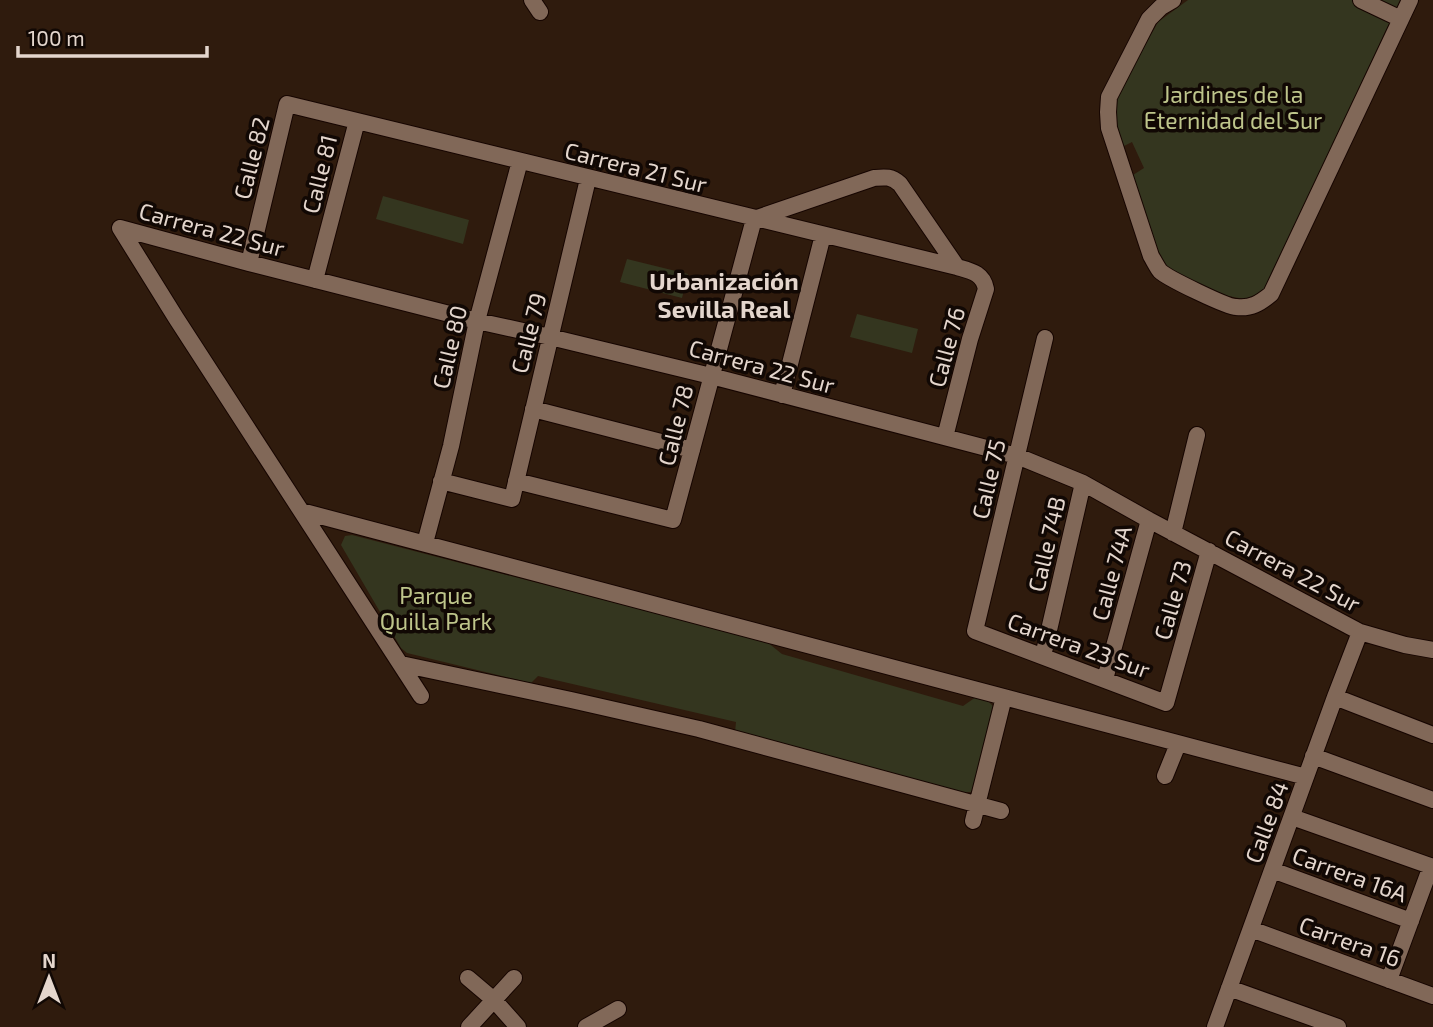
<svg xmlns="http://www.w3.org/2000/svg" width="1433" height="1027" font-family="'Exo 2',sans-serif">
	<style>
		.green { fill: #34361f }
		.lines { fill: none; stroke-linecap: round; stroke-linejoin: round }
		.minor-casing { stroke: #160500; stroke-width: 18 }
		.minor { stroke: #816858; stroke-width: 16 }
		.labels { text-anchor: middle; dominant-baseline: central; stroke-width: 7; stroke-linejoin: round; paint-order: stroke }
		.park-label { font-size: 23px; fill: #bec58b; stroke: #110804 }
		.street-label { font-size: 23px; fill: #e4d6cd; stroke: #110804 }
		.neighbourhood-label { font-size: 24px; font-weight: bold; fill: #e4d6cd; stroke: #110804 }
	</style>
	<rect width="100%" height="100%" fill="#2f1b0d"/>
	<path class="green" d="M1188,0H1400L1266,287L1257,296L1244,299L1228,296L1181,277L1160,263L1151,241L1133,175L1144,168L1132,142L1120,148L1113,114L1117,96L1158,22Z
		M383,196L469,220L463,244L376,219Z
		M627,259L688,274L682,298L620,282Z
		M857,314L918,329L912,353L850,337Z
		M352,535L767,642L782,654L963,706L976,697L987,700L994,707L974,788L971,792H960L735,732L736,722L538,676L531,683L407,653L401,648L341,545L345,536Z"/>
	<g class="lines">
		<defs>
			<path id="minor" d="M532,0L540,12
				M1173,0L1161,7L1149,19L1109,97L1108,112L1109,128L1151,256C1154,261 1157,267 1160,271C1167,278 1227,307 1236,307C1251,309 1260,303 1271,294L1410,0
				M1361,0L1401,19
				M120,228L249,263L477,321L550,337L711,376L1017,456L1083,483L1149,520L1360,632L1405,645L1433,650
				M120,228L176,318L421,696
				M249,263L287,104L957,267C971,271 983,273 986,289L970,339L945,437
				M315,280L357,121
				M1045,338L975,631L1166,703L1209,551
				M782,395L823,235
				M533,409L692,450
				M441,481L512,499L588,179
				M516,481L673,520L754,219L874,178C885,177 891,176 900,184L957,267
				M301,511L1306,777
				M1173,533L1197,435
				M425,543L451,446L477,321L520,161
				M1043,656L1083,483
				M401,664L571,700L699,729L1001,811
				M1105,679L1149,520
				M1335,697L1433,735
				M1313,756L1433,800
				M1165,776L1178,744
				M1292,817L1433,867
				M973,821L1004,697
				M1272,870L1411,921
				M1251,929L1433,996
				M468,978L494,1000L518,1027
				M1389,980L1431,866
				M1229,988L1338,1027
				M469,1027L514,978
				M586,1027L618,1009
				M1215,1027L1335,697L1360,632"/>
		</defs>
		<use href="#minor" class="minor-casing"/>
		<use href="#minor" class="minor"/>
	</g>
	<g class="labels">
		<g class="park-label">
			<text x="1233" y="94">Jardines de la<tspan x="1233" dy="26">Eternidad del Sur</tspan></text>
			<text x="436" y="595">Parque<tspan x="436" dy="26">Quilla Park</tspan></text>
		</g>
		<g class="street-label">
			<text transform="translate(251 158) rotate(-76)">Calle 82</text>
			<text transform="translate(636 167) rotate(14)">Carrera 21 Sur</text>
			<text transform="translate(319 174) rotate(-76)">Calle 81</text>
			<text transform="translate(212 229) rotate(15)">Carrera 22 Sur</text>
			<text transform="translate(528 333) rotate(-76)">Calle 79</text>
			<text transform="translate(449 347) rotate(-77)">Calle 80</text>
			<text transform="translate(946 347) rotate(-75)">Calle 76</text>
			<text transform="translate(762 366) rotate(15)">Carrera 22 Sur</text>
			<text transform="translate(675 425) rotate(-76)">Calle 78</text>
			<text transform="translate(988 479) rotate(-77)">Calle 75</text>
			<text transform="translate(1046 544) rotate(-77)">Calle 74B</text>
			<text transform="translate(1293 570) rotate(28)">Carrera 22 Sur</text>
			<text transform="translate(1111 573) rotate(-75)">Calle 74A</text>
			<text transform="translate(1172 600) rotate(-74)">Calle 73</text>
			<text transform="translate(1079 645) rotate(20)">Carrera 23 Sur</text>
			<text transform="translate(1266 822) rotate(-70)">Calle 84</text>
			<text transform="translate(1350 874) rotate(20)">Carrera 16A</text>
			<text transform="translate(1350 941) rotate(20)">Carrera 16</text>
		</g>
		<g class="neighbourhood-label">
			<text x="724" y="280">Urbanización<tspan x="724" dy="28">Sevilla Real</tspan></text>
		</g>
	</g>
	<g transform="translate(49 978)" stroke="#110804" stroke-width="5" paint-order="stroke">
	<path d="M0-5L12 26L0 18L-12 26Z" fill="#e4d6cd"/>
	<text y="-10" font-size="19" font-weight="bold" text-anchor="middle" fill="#e4d6cd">N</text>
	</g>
	<path d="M18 46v10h189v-10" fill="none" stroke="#e4d6cd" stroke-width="3.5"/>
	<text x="28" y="46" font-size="21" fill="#e4d6cd" stroke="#110804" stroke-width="5" paint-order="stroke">100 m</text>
</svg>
